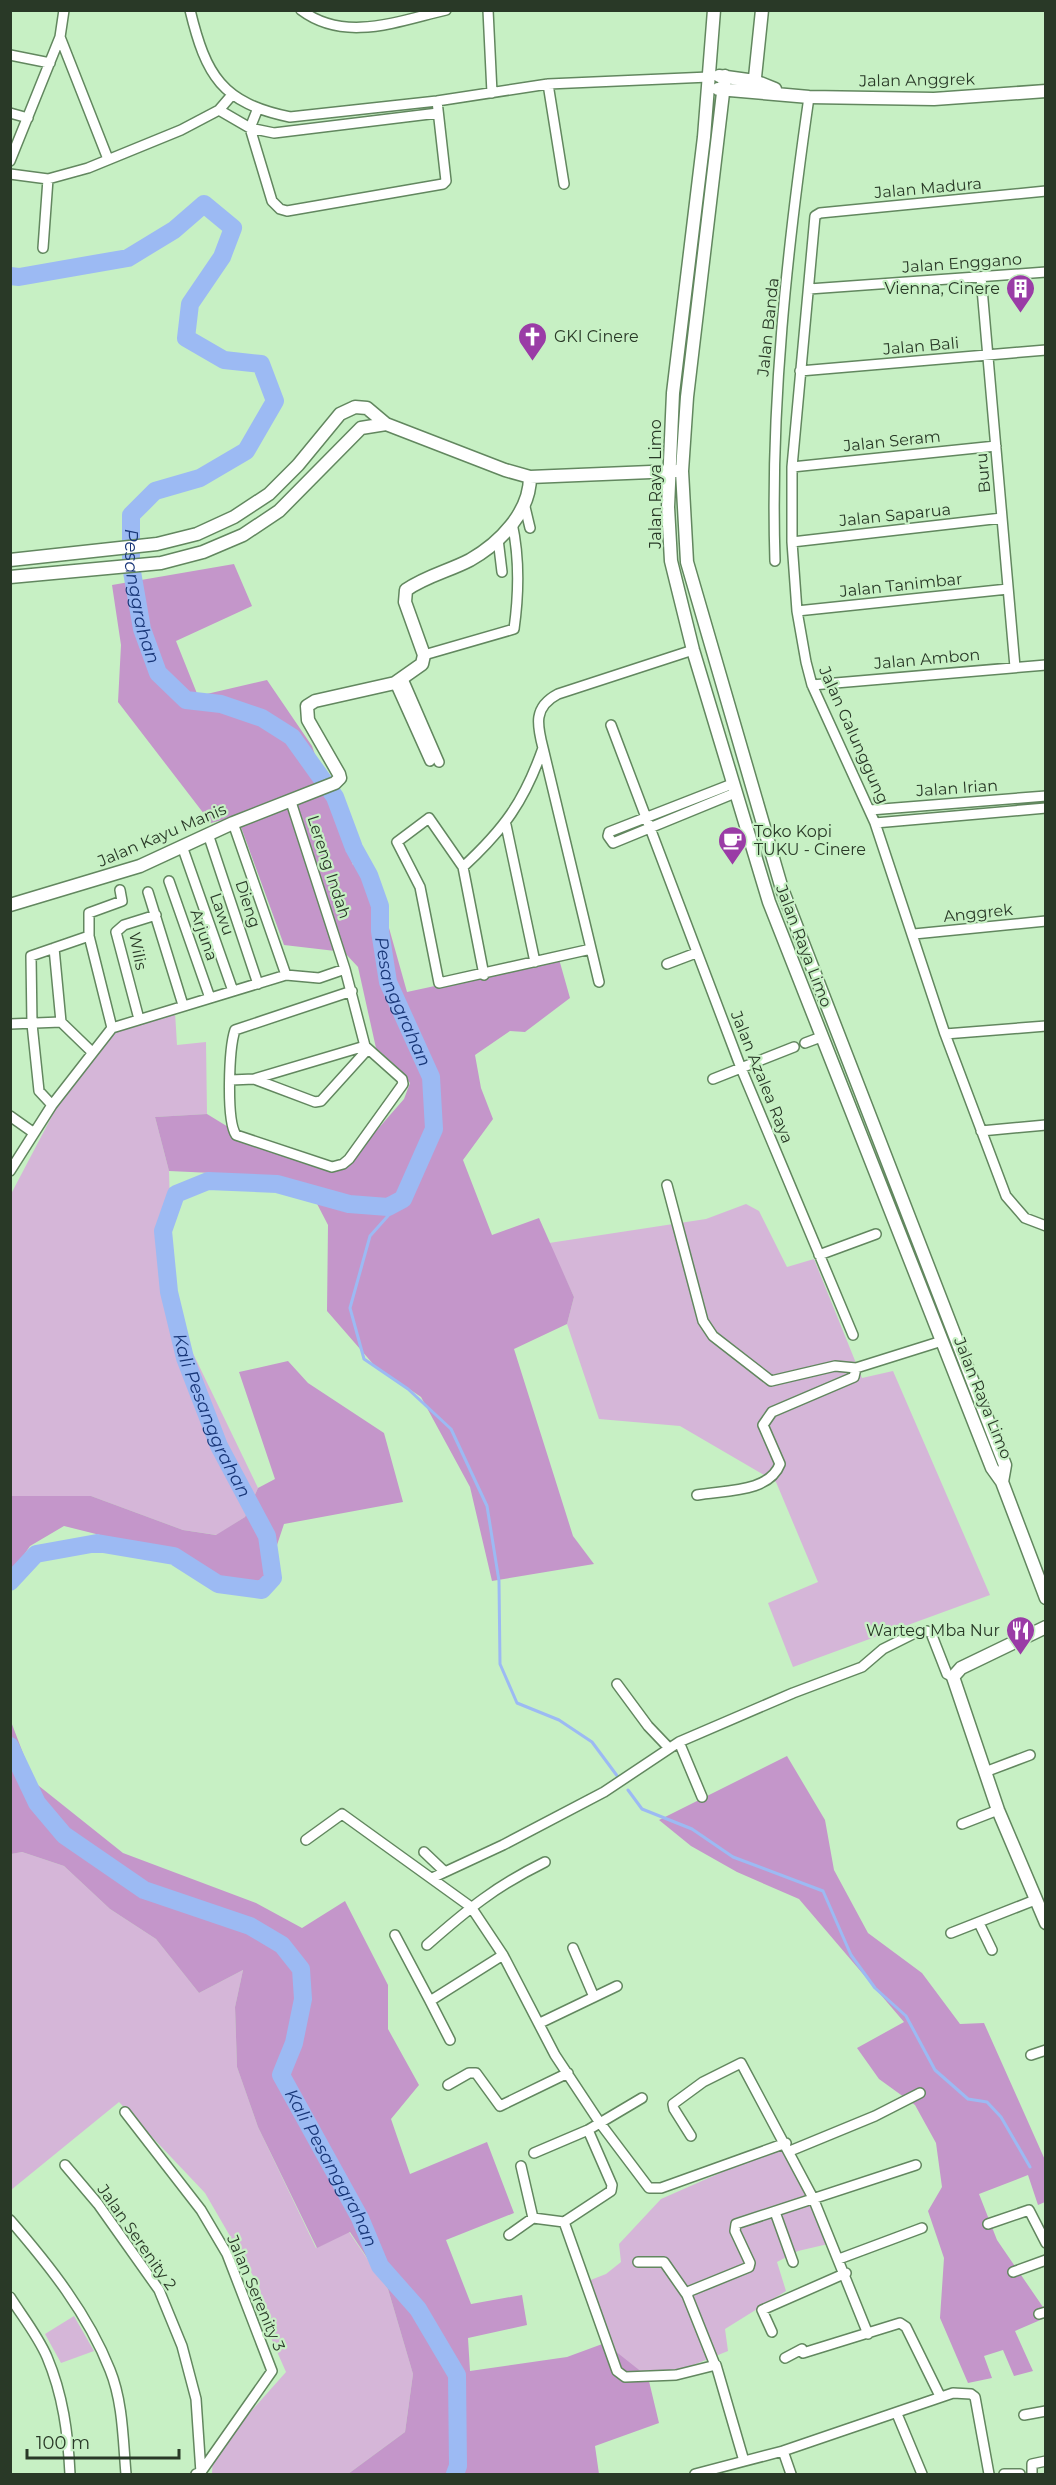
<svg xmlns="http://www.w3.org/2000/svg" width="1056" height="2485" font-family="Montserrat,sans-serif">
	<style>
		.green { fill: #d5b6d8 }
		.forest { fill: #c496ca }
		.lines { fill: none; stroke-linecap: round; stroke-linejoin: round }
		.stream { stroke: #9cbaf3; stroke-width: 3 }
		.river { stroke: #9cbaf3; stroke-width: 18 }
		.street-casing { stroke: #62875f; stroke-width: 12 }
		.secondary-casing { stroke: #62875f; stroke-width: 15 }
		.street { stroke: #fff; stroke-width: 9 }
		.secondary { stroke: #fff; stroke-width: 12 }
		.labels { text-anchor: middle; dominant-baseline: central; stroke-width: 4.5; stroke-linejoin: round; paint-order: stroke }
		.street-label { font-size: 16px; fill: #293927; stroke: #c7f0c4 }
		.poi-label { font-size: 16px; fill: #293927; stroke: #c7f0c4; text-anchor: end }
		.water-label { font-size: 18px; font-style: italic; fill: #183678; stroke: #c7f0c4 }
	</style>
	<rect width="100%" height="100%" fill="#c7f0c4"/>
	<path class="green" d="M175,1012L177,1045L206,1042L207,1114L155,1117L169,1171L173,1312L258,1488L245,1517L217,1535L183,1530L91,1496H11V1194L63,1095L118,1030Z
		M746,1204L759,1211L787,1267L814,1259L862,1378L893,1371L990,1595L793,1667L768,1603L818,1582L776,1482L680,1426L599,1419L567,1324L574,1297L549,1243L706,1219Z
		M22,1852L64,1866L110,1909L156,1939L199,1993L243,1970L235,2007L237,2067L258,2127L316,2248L349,2232L388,2289L413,2374L405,2432L348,2474H212L213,2454L286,2372L271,2338L259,2286L205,2193L119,2102L11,2190L10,1854Z
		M787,2148L828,2244L798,2251L777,2262L786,2291L725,2329L728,2351L676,2372L625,2377L583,2283L606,2274L621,2262L619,2244L661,2199L729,2169Z
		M74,2316L94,2351L61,2363L45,2334Z"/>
	<path class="forest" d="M234,564L252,606L176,641L198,696L267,680L312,746L353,865L371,864L407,992L559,959L570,998L525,1032L510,1031L475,1055L481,1088L493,1119L463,1160L492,1235L539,1218L574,1297L567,1324L514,1349L573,1536L594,1564L492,1581L470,1487L421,1397L374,1365L327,1311L328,1225L313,1196L279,1176L169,1171L155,1117L207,1114L238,1133L342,1170L404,1099L410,1083L397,1067L376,1048L358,967L344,952L284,945L237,816L211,823L118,702L121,645L112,585Z
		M288,1361L308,1383L384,1433L403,1502L284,1524L265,1581L213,1580L136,1544L64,1526L30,1546L11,1574V1496H91L183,1530L216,1535L245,1517L258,1488L275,1479L239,1372Z
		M10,1719L34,1782L123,1853L256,1903L302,1928L345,1901L388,1985V2029L419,2085L391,2119L410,2174L487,2142L514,2213L446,2240L471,2304L522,2295L527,2325L468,2338L470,2371L567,2357L605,2343L648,2377L659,2423L595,2446L599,2474H348L405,2432L413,2374L388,2289L350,2232L317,2248L258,2127L237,2067L235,2007L243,1970L199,1993L156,1939L110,1909L64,1866L22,1852L11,1854Z
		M787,1756L825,1820L834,1870L868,1933L922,1973L960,2024L984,2023L1045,2160V2202L1038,2205L1028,2175L979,2194L997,2240L1045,2310V2318L1015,2331L1033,2371L1014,2376L1003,2350L984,2356L992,2378L968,2383L940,2318L944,2258L928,2211L942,2187L936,2143L915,2105L879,2079L857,2048L904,2022L799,1899L737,1872L691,1846L659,1820Z"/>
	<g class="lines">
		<path class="stream" d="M403,1199L370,1236L350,1308L364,1359L408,1389L451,1429L487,1506L499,1581L500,1664L517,1703L559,1720L592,1742L618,1777
			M628,1790L642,1809L692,1829L733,1857L823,1891L851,1955L875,1988L906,2016L935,2070L968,2099L987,2102L1001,2117L1030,2167"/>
		<g class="river">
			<path id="s1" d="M10,276L19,277L128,258L174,230L204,204L233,228L222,257L190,304L186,338L224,360L261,364L275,401L246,451L200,478L155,491L131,515V566L142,629L158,673L186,700L221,704L262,718L292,737L335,797L354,848L369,875L380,906V931L388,982L431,1077L434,1129L403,1199L388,1207L349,1204L277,1184L208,1181L176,1194L163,1231L169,1292L185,1358L219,1446L267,1536L273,1578L262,1590L218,1584L174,1556L97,1543L36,1554L10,1582"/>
			<path id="s2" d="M10,1746L37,1803L64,1835L144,1890L250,1926L282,1945L301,1969L303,1999L294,2043L281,2075L360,2218L380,2266L418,2309L457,2375L458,2466L455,2474"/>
		</g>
		<defs>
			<path id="street" d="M64,10L60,37L108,159
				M190,10C206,76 222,103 290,117L437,101L548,84L709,77
				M301,10C345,43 398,21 446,10
				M488,10L492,93
				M10,55L50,63
				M548,84L564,184
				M258,108L250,128L272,201L280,209L287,211L443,184L446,181L437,101
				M219,110L250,128L274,133L438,113
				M10,113L28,118
				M10,161L60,37
				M10,174L48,179L88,168L181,130L219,110L231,96
				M1046,191L820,213L815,216L792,467V542L797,611L806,662L812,685L875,823L945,1034L1006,1196L1025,1218L1046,1226
				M43,248L48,179
				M981,277L1015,667
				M809,289L1046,272
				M800,371L1046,350
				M792,467L996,446
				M525,507L530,528
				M498,539L502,572
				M792,542L1002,518
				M775,561C770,406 787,250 809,97
				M797,611L1008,589
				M424,655L514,629C519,593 520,559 512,523
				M403,679L439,762
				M395,683L430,761
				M812,685L1046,665
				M611,725L741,1068L853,1335
				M732,784L609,832L608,836L613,843L735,793
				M291,802L345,969L365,1046L402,1079L403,1084L349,1159L343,1164L332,1167L236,1135C226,1120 229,1048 235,1030L352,991
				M870,810L1046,796
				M233,823L286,975
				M875,823L1046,808
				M506,825L535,962
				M208,834L258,984
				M182,846L233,991
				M463,867L429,818L397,842L420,887L439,983L591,949
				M169,881L210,998
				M148,892L183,1005
				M914,934L1046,921
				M54,948L61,1022
				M667,964L696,953
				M484,975L463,867C504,829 524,802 543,748
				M599,982L543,748C537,725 533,707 558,694L693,650
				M139,1019L116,932L124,925L156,915
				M10,1024L61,1022L92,1052
				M112,1028L89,936V913L122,901L120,890
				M945,1034L1046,1026
				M805,1043L821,1037
				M254,1079L315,1102L321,1101L368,1049
				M713,1079L794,1047
				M231,1080L254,1079L365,1046
				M52,1105L39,1091L32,1024L31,956L89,936
				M10,1116L34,1133
				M981,1131L1046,1125
				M10,1171L52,1105L112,1028L286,975L319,978L345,969
				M667,1185L703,1321L713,1336L771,1381L835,1366L856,1368L942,1341
				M819,1255L876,1234
				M697,1495C724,1490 769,1493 780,1464L763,1425L772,1412L854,1377L856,1368
				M617,1684L648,1726L669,1748
				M679,1742L702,1797
				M985,1772L1030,1755
				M962,1824L998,1810
				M306,1840L342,1814L471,1907L503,1955L555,2055L600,2123L649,2188H661L786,2143
				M424,1852L445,1872
				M432,1878L503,1845L604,1792L679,1742L793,1693L862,1667L883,1649L915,1633L927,1631L931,1633L947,1674L953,1677
				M979,1923L992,1950
				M951,1933L1035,1900
				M395,1935L430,2001
				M427,1945C468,1909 496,1886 545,1862
				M573,1948L594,1997
				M540,2023L617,1986
				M450,2040L430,2001L503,1955
				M1031,2055L1046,2050
				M448,2085L469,2073H476L500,2106L568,2073
				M125,2112L201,2210L227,2254L272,2371L201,2472L196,2474
				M691,2136L674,2109L673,2104L703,2082L741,2063L813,2198L868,2334
				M790,2151L875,2116L920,2093
				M534,2153L588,2130L642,2098
				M65,2165L98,2204L159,2290L182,2346L196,2399L201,2473
				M521,2166L533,2218
				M775,2212L793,2262
				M10,2220C49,2265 88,2314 110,2370C123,2402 123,2440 126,2474
				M564,2222L617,2371L625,2377L676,2375L716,2365L744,2461
				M988,2224L1029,2210L1046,2243
				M509,2235L533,2218L564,2222L611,2191L612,2185L588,2130
				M839,2259L922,2228
				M638,2262H664L687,2295
				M1013,2272L1046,2260
				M10,2297C22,2316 38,2336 47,2357C63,2395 68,2433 70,2474
				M1039,2314L1046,2312
				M772,2332L762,2310L846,2273
				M785,2358L802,2349L803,2353L900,2323L906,2327L940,2396
				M715,2365L687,2295L690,2291L749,2267L750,2263L735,2231L736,2224L916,2165
				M897,2414L922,2474
				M1024,2415L1046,2411
				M783,2451L791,2474
				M695,2474L783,2451L953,2393L971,2394L975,2397L989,2474
				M1004,2474H1020
				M1032,2474V2464L1046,2461"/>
			<path id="secondary" d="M714,10L704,137L673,393L668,507L671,561L693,650L769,902L992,1468L1002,1482L1046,1598
				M719,76L755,81L775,89
				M725,76L687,397L682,471L687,562L782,889L1005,1465L1002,1482
				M754,87L762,10
				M718,89L809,97L934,99L1046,91
				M10,560L157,544L197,534L234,517L269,494L298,465L340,414L355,407L367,408L386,424L505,470L530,477L675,471
				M10,577L161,563L203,552L243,535L279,511L361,428L386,424
				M10,905L140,866L233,823L335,783L340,778L339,774L308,720L307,706L315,701L395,683L422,664L424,655L405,602L406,590C426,576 449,571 470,560C500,543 530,512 530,477
				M1046,1627L961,1668L953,1677L998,1810L1046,1923"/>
		</defs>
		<use href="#street" class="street-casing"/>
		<use href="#secondary" class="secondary-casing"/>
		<use href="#street" class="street"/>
		<use href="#secondary" class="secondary"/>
	</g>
	<defs>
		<symbol id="building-pin" viewBox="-11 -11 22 30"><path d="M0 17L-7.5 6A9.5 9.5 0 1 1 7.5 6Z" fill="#9a3ca6" stroke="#c7f0c4"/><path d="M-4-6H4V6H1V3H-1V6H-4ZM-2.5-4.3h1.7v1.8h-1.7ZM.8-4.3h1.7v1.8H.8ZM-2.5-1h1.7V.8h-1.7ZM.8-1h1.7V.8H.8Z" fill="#fff"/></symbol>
		<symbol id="church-pin" viewBox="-11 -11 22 30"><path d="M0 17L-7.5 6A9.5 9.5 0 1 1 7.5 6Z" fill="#9a3ca6" stroke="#c7f0c4"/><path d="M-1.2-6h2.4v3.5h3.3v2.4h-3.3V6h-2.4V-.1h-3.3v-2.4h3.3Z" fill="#fff"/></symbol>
		<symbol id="cafe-pin" viewBox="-11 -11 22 30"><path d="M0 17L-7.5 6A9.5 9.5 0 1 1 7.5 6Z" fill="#9a3ca6" stroke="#c7f0c4"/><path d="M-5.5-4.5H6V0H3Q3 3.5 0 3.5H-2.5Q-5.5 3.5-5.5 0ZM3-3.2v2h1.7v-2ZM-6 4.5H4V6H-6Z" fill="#fff"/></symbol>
		<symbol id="restaurant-pin" viewBox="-11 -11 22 30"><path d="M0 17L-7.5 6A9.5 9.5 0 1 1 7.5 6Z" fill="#9a3ca6" stroke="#c7f0c4"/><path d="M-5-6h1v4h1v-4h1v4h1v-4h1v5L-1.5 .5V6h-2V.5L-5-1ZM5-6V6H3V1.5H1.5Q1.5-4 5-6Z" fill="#fff"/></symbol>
	</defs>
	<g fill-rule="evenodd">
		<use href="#building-pin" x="1004" y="272" width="33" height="45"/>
		<use href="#church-pin" x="516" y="320" width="33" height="45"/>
		<use href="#cafe-pin" x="716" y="824" width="33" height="45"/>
		<use href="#restaurant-pin" x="1004" y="1614" width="33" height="45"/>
	</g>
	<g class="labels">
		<g class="street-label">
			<text transform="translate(917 80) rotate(-1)">Jalan Anggrek</text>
			<text transform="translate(928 188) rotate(-5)">Jalan Madura</text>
			<text transform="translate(962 263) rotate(-4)">Jalan Enggano</text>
			<text transform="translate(768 327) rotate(-84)">Jalan Banda</text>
			<text transform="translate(921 346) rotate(-5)">Jalan Bali</text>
			<text transform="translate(892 441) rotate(-6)">Jalan Seram</text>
			<text transform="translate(983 473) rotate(-95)">Buru</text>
			<text transform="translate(655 484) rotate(-90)">Jalan Raya Limo</text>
			<text transform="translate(895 515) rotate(-6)">Jalan Saparua</text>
			<text transform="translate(901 585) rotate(-6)">Jalan Tanimbar</text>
			<text transform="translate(927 659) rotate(-5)">Jalan Ambon</text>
			<text transform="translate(854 735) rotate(66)">Jalan Galunggung</text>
			<text transform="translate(957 788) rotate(-4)">Jalan Irian</text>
			<text transform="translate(162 835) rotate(-23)">Jalan Kayu Manis</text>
			<text transform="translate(329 867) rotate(72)">Lereng Indah</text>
			<text transform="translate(248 904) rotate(72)">Dieng</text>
			<text transform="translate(978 913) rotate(-6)">Anggrek</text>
			<text transform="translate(222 914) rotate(71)">Lawu</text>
			<text transform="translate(204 935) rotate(71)">Arjuna</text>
			<text transform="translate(804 946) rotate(69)">Jalan Raya Limo</text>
			<text transform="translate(138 951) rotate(79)">Wilis</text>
			<text transform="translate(762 1077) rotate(68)">Jalan Azalea Raya</text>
			<text transform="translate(983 1398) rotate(68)">Jalan Raya Limo</text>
			<text transform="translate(137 2237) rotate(55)">Jalan Serenity 2</text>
			<text transform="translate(256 2293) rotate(67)">Jalan Serenity 3</text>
		</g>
		<g class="poi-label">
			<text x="1000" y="288">Vienna, Cinere</text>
			<text x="554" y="336" text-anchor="start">GKI Cinere</text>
			<text x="754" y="831" text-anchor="start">Toko Kopi<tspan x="754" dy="18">TUKU - Cinere</tspan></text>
			<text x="1000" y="1630">Warteg Mba Nur</text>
		</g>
		<g class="water-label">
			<text stroke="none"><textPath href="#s1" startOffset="768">Pesanggrahan</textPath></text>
			<text stroke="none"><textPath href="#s1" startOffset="1292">Pesanggrahan</textPath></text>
			<text stroke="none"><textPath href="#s1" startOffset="1968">Kali Pesanggrahan</textPath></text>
			<text stroke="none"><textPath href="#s2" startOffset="597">Kali Pesanggrahan</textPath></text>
		</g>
	</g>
	<rect width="1056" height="2485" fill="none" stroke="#293927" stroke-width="24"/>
	<path d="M27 2449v9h152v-9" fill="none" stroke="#293927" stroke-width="3"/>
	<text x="36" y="2449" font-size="18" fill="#293927" stroke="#c7f0c4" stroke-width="4.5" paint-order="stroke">100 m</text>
</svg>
